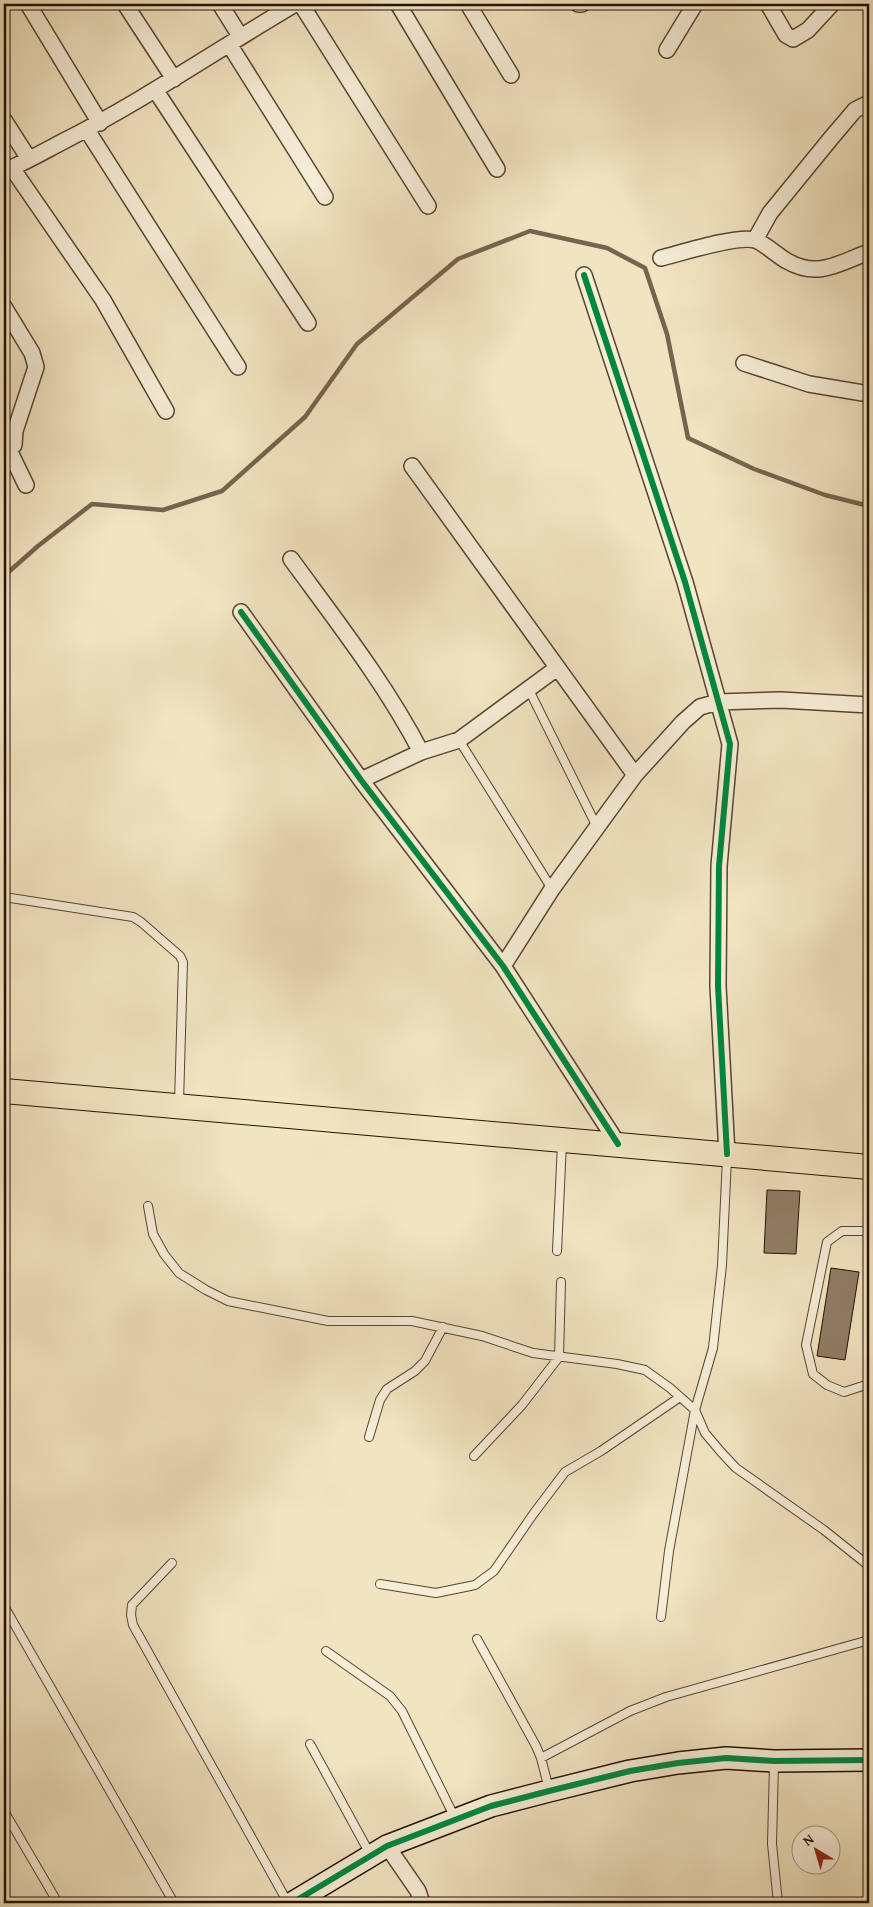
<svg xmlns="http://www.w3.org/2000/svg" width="873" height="1907" font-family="'Gentium Book Plus',serif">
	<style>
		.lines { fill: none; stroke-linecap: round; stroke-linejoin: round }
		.stream { stroke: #75644e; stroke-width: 4.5 }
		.building { fill: #8f7e66; stroke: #241003 }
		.lane-casing { stroke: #574532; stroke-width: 10 }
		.street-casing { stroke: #574532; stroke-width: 18 }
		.secondary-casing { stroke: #241003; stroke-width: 24 }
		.primary-casing { stroke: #241003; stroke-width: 26 }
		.lane { stroke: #f6edd7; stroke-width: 8 }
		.street { stroke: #f6edd7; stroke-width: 15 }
		.secondary { stroke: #f6edd7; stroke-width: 21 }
		.primary { stroke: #f1e4c1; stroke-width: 24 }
		.cycleway-casing { stroke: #f6edd7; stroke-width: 9 }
		.cycleway { stroke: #00873e; stroke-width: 6 }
	</style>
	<rect width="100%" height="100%" fill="#f1e4c1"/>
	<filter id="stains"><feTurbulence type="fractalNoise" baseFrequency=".004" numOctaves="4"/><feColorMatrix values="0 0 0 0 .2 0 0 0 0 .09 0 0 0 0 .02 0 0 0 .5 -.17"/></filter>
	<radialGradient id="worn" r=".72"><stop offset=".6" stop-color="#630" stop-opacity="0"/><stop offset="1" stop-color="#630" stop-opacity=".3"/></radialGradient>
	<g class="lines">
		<path class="stream" d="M4,576L38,546L92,504L163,510L222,491L305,417L357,344L458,259L530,231L607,248L645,268L667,334L688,438L754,469L825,495L869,506"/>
	</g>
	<path class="building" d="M767,1190L800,1191L796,1254L764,1253Z
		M831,1268L859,1272L845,1360L817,1356Z"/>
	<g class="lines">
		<defs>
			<path id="lane" d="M529,690L597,827
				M459,740L552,889
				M4,897L133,917L141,922L180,956L183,962L179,1103
				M148,1206L153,1234L164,1254L179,1273L206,1290L228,1301L328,1321H412L482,1336L533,1353L617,1364L645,1370L670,1388L695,1410L705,1433L721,1452L736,1468L824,1530L869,1566
				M869,1231H842L827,1242L806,1345L813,1374L827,1385L844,1392L869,1384
				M557,1251L562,1143
				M369,1437L380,1400L387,1389L415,1371L425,1361L443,1327
				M474,1456L522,1405L559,1357L561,1282
				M172,1563L132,1605L131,1615L133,1625L288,1903
				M380,1584L436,1593L475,1585L494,1571L534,1513L565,1472L601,1451L680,1397
				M4,1606L174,1903
				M661,1617L669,1551L695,1410L713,1348L722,1265L727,1158
				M477,1639L536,1746L541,1758L549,1789
				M326,1651L390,1696L402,1711L455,1818
				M310,1744L370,1854
				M541,1758L630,1711L666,1697L869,1640
				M774,1763L772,1844L778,1903
				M4,1811L58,1903"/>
			<path id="street" d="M28,4L100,123
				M125,4L174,79
				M220,4L240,36
				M301,4L428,206
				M398,4L497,169
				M468,4L511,75
				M578,4H582
				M768,4L786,35L793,39L808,30L832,4
				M229,44L325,197
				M667,50L695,4
				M156,91L308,323
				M4,120L29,159
				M87,130L238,367
				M12,168L103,300L166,411
				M4,171C24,163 43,152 62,142C143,101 217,50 295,4
				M755,240L770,213L832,137L855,110L869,103
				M661,258C681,253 737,235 755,240C764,243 778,256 787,261C818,279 839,263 869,252
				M584,275L685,582L730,744L719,866L718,986L727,1154
				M4,307L32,353L36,367L15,431L14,445L9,450
				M744,363L809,384L869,394
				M4,448L9,450L26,485
				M412,466L635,775
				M291,559C337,622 385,683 421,752
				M241,612L361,780L503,966L618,1144
				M361,780L421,752L459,740L557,668
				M503,966L552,889L635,775L683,722L700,707L718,702L781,700L869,705
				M387,1846L418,1891L422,1903"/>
			<path id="secondary" d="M292,1903L387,1846L491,1806L549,1791L630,1771L678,1763L726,1758L774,1761L869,1760"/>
			<path id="primary" d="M4,1091L869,1167"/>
		</defs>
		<use href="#lane" class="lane-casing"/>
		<use href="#street" class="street-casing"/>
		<use href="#secondary" class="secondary-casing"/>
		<use href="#primary" class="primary-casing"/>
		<use href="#lane" class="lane"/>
		<use href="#street" class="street"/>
		<use href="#secondary" class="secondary"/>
		<use href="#primary" class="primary"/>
		<defs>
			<path id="cycleway" d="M584,275L685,582L730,744L719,866L718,986L727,1154
				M241,612L361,780L503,966L618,1144
				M292,1903L387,1846L491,1806L549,1791L630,1771L678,1763L726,1758L774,1761L869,1760"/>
		</defs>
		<use href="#cycleway" class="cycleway-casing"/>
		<use href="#cycleway" class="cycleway"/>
	</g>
	<rect width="873" height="1907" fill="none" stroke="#f1e4c1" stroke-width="20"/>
	<rect x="5" y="5" width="863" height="1897" fill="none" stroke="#241003" stroke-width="2.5"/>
	<rect x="10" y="10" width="853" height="1887" fill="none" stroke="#241003"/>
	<g transform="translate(816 1850) rotate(322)"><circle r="24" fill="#f6edd7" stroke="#a29582"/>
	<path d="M0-4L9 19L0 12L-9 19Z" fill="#8f2418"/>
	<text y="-8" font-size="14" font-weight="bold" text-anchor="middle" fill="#241003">N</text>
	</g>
	<rect width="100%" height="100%" filter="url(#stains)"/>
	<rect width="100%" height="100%" fill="url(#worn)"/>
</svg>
